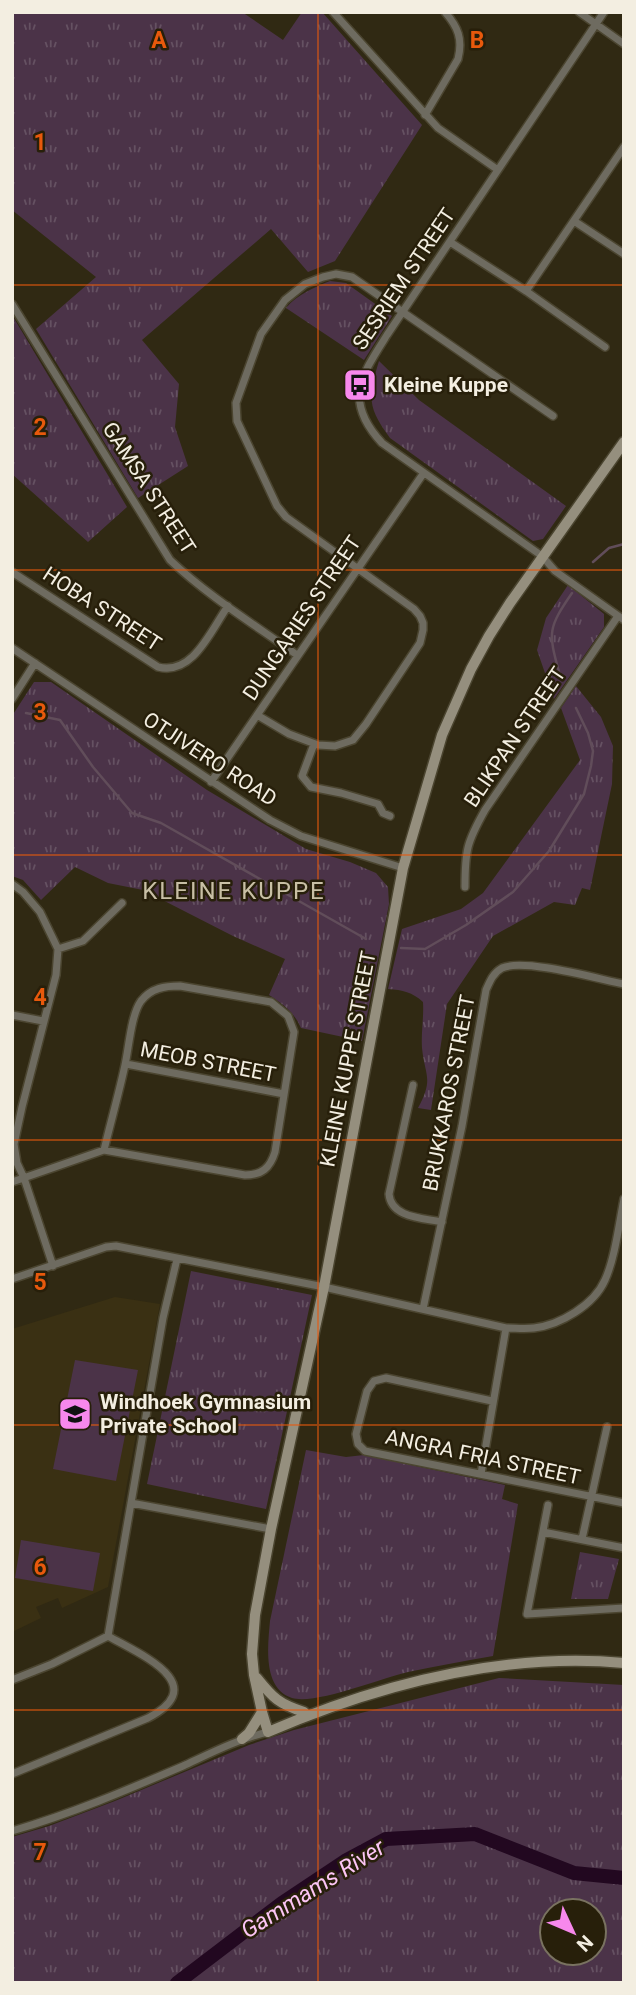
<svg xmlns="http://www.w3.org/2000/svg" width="636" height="1995" font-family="Roboto,sans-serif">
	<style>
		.built { fill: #3a3013 }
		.grass { fill: url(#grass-tufts); fill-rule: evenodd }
		.pitch { fill: #4b3348 }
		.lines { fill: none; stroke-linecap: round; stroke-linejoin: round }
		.stream { stroke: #614d5a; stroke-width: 2.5 }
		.river { stroke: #220820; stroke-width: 14 }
		.street-casing { stroke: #4b4530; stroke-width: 10 }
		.secondary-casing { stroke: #4b4530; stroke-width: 13 }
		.street { stroke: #6e6b60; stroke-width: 7 }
		.secondary { stroke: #958f7e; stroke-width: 10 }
		.grid { fill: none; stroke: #e8590c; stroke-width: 2; stroke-opacity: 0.55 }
		.labels { text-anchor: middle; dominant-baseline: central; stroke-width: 5; stroke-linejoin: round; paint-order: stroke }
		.street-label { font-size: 21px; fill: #f3eee1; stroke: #271f0a }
		.poi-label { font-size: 21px; font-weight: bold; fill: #f3eee1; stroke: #271f0a; text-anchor: start }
		.water-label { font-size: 23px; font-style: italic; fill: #fcc5f5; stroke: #271f0a }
		.quarter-label { font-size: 24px; letter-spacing: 2px; fill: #c8bfa5; stroke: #271f0a }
		.grid-label { font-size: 23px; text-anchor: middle; font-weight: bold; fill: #e8590c; stroke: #271f0a; stroke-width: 5; stroke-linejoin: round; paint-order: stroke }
	</style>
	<defs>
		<pattern id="grass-tufts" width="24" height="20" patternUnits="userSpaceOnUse" patternTransform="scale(1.75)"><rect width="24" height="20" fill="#4b3348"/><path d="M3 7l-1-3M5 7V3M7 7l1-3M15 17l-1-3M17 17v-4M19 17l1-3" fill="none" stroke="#655162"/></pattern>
	</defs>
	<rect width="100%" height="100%" fill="#302913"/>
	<path class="built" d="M115,1297L160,1304L108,1587L62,1608L58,1598L36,1607L41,1618L12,1632V1329Z"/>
	<path class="grass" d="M12,12H242L283,40L302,12H322L422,125L335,261L308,272L271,229L142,340L179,384L175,427L188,466L138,498L36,329L96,277L12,210Z
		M330,281L346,283L392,316L364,360L286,308C298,294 313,288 330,281Z
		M12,315L127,507L88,542L12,474Z
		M379,361L419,400L566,506L543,539L533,541L390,438C367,407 368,397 379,361Z
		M568,585L604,614V627L554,699L537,650L546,618Z
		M34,682H51L207,790L306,849L350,862L376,873L388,887L389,904L362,1041L301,1028C294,1012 283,1004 269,995L285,959L233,936L143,890L108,883L75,867L41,900L23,880L12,876V716Z
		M576,686L601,717L613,746L612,784L590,890L582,888L575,905L554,902L493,936L447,1004L431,1110L418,1108C434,1078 425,1077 422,1048C421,1032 424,1017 423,1002C412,992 403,990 388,989L402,929L461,909L483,893L580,760L561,708Z
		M191,1271L312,1295L266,1509L147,1484Z
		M306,1450L346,1457L364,1455L505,1485L502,1499L518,1504L493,1656C464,1661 436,1666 408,1672C381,1678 316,1705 292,1698C262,1688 268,1645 270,1621Z
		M580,1552L619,1559L608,1599H571Z
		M499,1678L624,1685V1983H12V1837L49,1826L115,1801L249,1745L294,1730ZM594,1911V1953H552V1911Z"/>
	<path class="pitch" d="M75,1360L138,1370L116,1481L53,1469Z
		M21,1540L100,1553L93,1591L15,1578Z"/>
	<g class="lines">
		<path class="stream" d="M593,562L609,548L624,544
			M559,672C548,632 548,628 572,593
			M26,713L60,720L93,767L132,813L161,823L366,939
			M401,948L425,949L466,925L513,892L549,851L584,794L591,766L593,751L588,733L576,708"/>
		<path class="river" d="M177,1983L282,1903L345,1861L386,1839L475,1834L574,1873L624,1878"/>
		<defs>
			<path id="street" d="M333,12L438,128L498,170
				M579,12L624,44
				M604,12L387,335C361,376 343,401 382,443L542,556L555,571L624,620
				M425,115L458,59C463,39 458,27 445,12
				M574,221L624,254
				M450,242L526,291L605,347
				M526,291L624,147
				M12,304L170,560C208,596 255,625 297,655
				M12,572L158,667C193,676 211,630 228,606
				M12,648L270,820L301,836L403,868
				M12,699L35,663
				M257,715L289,734L318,745L335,746L353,740L366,724L420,643L423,630V623L420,616L414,609L286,517L277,506L237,421L236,403L261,334L285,300L305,284L323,277L336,274L352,277L553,416
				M314,744L302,776L311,787L341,793L378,804L383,813L390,816
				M211,782L423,474
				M12,884L23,892L40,912L58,949L56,975L22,1107L14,1144L17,1163L24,1178L53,1266
				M465,887C465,850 467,842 485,810L618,616
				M58,949L83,941L122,903
				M12,1015L43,1021
				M126,1064L284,1094
				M413,1085L389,1194C391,1218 423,1218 442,1222
				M12,1182L104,1150L245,1175C262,1175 270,1168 275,1152L294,1032L288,1016L271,1002L180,986C165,986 151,988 141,1001C131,1015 129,1047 125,1065C119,1093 111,1121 104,1150
				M12,1279L106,1247L116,1246L324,1287L506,1328C515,1328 525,1329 534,1328C560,1325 594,1305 605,1280C615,1258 619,1224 624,1199
				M423,1309L462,1126L486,990C490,981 493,973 502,968C524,958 598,979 624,984
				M492,1401L386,1378L374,1381L367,1391L356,1434L358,1444L365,1451L624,1503
				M481,1474L506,1328
				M131,1503L271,1529
				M548,1505L527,1614L624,1608
				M543,1532L624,1548
				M582,1539L607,1427
				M12,1680L52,1664L108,1636L163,1318L177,1259
				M12,1774L148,1718C213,1684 139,1654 108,1636
				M12,1831C71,1814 127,1790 183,1766C211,1753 238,1739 268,1732"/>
			<path id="secondary" d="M624,442L510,603L489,636L471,669L442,735L403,868L324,1287L271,1529L255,1615L252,1654L254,1675L262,1712L268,1732C380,1684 501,1652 624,1663
				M257,1678C273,1698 279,1704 304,1712
				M242,1739L249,1733L262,1712"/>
		</defs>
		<use href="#street" class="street-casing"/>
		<use href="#secondary" class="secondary-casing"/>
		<use href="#street" class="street"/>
		<use href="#secondary" class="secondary"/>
	</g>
	<path class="grid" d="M318,12V1983M12,285H624M12,570H624M12,855H624M12,1140H624M12,1425H624M12,1710H624"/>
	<defs>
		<symbol id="bus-square" viewBox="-11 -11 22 22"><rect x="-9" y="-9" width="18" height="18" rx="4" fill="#f788ec" stroke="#271f0a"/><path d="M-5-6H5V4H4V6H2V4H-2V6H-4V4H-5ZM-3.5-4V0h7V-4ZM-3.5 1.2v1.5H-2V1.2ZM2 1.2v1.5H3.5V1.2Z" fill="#111"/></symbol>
		<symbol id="school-square" viewBox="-11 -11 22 22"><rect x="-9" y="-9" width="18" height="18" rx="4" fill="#f788ec" stroke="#271f0a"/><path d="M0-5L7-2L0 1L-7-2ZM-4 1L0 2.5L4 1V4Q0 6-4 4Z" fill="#111"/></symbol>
	</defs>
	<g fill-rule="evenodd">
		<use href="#bus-square" x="341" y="366" width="38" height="38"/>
		<use href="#school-square" x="56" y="1395" width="38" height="38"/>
	</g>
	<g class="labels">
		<g class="street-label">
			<text transform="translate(404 279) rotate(-56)">SESRIEM STREET</text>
			<text transform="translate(149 488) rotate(57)">GAMSA STREET</text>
			<text transform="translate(102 609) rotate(33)">HOBA STREET</text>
			<text transform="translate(302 618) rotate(-56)">DUNGARIES STREET</text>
			<text transform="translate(515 737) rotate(-56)">BLIKPAN STREET</text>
			<text transform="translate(210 759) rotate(33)">OTJIVERO ROAD</text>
			<text transform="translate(348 1059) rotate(-79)">KLEINE KUPPE STREET</text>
			<text transform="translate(208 1062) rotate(11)">MEOB STREET</text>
			<text transform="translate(449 1093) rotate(-79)">BRUKKAROS STREET</text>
			<text transform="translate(483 1457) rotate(12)">ANGRA FRIA STREET</text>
		</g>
		<g class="poi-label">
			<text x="384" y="385">Kleine Kuppe</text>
			<text x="100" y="1402">Windhoek Gymnasium<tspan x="100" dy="24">Private School</tspan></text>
		</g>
		<g class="water-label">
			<text transform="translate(313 1889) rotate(-32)">Gammams River</text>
		</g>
		<g class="quarter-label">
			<text x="234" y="891">KLEINE KUPPE</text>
		</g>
	</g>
	<g class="grid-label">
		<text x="159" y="48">A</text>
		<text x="477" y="48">B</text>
		<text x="40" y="150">1</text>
		<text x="40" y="435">2</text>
		<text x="40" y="720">3</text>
		<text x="40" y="1005">4</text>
		<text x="40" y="1290">5</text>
		<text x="40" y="1575">6</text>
		<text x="40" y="1860">7</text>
	</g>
	<rect width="636" height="1995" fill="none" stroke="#f3eee1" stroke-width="28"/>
	<g transform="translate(573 1932) rotate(134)"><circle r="33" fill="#271f0a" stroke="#797260" stroke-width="2"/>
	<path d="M0-5L12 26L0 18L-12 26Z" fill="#f788ec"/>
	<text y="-10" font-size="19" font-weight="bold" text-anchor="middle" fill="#f3eee1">N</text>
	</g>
</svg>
